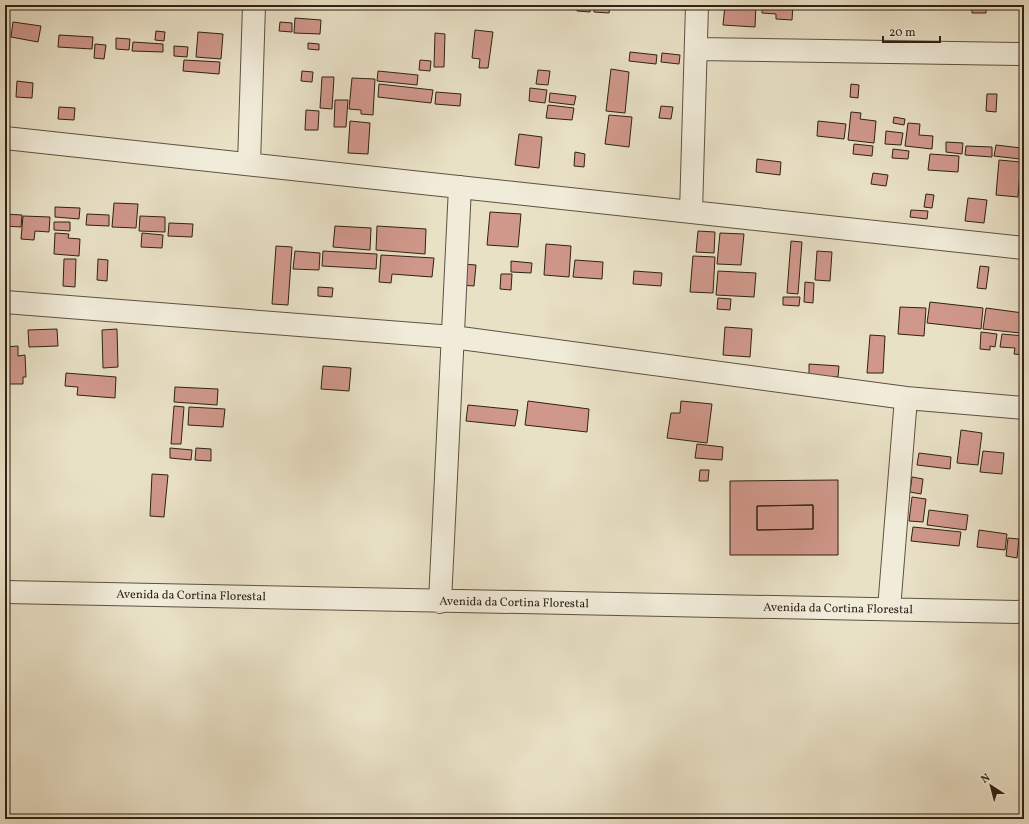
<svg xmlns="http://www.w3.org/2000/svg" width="1029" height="824" font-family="Vollkorn,serif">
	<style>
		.building { fill: #d0988b; stroke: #302115; fill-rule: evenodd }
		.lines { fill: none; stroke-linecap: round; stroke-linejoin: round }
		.minor-casing { stroke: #5e5141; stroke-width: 24 }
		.minor { stroke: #f1ecda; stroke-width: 22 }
		.labels { text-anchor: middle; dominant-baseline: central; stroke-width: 3; stroke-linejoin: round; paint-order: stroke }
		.street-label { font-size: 12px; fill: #302115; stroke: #f1ecda }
	</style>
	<rect width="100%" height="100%" fill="#e9e1c6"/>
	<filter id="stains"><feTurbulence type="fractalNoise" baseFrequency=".005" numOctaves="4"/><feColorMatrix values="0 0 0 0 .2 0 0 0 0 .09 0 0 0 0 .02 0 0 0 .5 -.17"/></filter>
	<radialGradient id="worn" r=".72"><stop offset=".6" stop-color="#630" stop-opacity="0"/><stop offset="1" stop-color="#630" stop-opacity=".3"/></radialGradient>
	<path class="building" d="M488,5H498V8H488Z
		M577,5H591L590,12L577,11Z
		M594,5H610L609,13L594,12Z
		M725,5H756L755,27L723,25Z
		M762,5H793L792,20L776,19V14L762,13Z
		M972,5H986V13H972Z
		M1002,5H1017L1018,8H1002Z
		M295,18L321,20L320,34L294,33Z
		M13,22L41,26L38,42L11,37Z
		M280,22L292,23V32L279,31Z
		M475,30L493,32L488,68H479L480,59L472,58Z
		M156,31L165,32L164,41L155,40Z
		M198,32L223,34L221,59L196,57Z
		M435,33L445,34L444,67H434Z
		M59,35L93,37L92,49L58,47Z
		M116,38L130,39L129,50L116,49Z
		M133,42L163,44V52L132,51Z
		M308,43L319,44V50L308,49Z
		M95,44L106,45L104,59L94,58Z
		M174,46L188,47L187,57L174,56Z
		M630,52L657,55L656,64L629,61Z
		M662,53L680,55L679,64L661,62Z
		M184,60L220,62L219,74L183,71Z
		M420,60L431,61L430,71L419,70Z
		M611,69L629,72L625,113L606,111Z
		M538,70L550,71L548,85L536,84Z
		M302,71L313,72L312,82L301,81Z
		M378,71L418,75L417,85L377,81Z
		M322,77H334L332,109L320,108Z
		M352,78L375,79L373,115L361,114V110L349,109Z
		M17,81L33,83L32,98L16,97Z
		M379,84L433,90L431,103L378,97Z
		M851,84L859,85L858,98L850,97Z
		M530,88L547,90L545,103L529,101Z
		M436,92L461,94L460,106L435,104Z
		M550,93L576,96L574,105L549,102Z
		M987,94H997L996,112L986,111Z
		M335,100H348L346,127H334Z
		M548,105L574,108L572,120L546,118Z
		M661,106L673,107L671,119L659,118Z
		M59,107L75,108L74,120L58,119Z
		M306,110L319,111L318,130H305Z
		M851,112L861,113L860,119L876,121L874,143L848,140Z
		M609,115L632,117L629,147L605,144Z
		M894,117L905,119L904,125L893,123Z
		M350,121L370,123L368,154L348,153Z
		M818,121L846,124L844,139L817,136Z
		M908,123L920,124L919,135L933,136L932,149L905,146Z
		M886,131L903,133L901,145L885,144Z
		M519,134L542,137L539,168L515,165Z
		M946,142L963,143L962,154L946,152Z
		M854,144L873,146L872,156L853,154Z
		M996,145L1021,148L1020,159L994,156Z
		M966,146L992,147V157L965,155Z
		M893,149L909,151L908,159L892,158Z
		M575,152L585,154L584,167L574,166Z
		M930,154L959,156L958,172L928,170Z
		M757,159L781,162L780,175L756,172Z
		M999,160L1021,162L1018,197L996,195Z
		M873,173L888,175L886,186L871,184Z
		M926,194L934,195L932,208L924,207Z
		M968,198L987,200L984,223L965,221Z
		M114,203L138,204L136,228L112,227Z
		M55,207L80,208L79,219L55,217Z
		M911,210L928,211L927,219L910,217Z
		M490,212L521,214L518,247L487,245Z
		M5,214L22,215L21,227L5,226Z
		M87,214L109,215V226L86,225Z
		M23,216L50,217L49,232L35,231L34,240L21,239Z
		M140,216L165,217V232L139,231Z
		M54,222H70V231L54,230Z
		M169,223L193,224L192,237L168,236Z
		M335,226L371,228L370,250L333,247Z
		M377,226L426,229L425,254L376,250Z
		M698,231L715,232L714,253L696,252Z
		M55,233L69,234L68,238L80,239L79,256L54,254Z
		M142,233L163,235L162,248L141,247Z
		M720,233L744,234L741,265L717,264Z
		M791,241L802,242L798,294L787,293Z
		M546,244L571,246L569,277L544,275Z
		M276,246L292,247L288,305L272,304Z
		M295,251L320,253L319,270L293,269Z
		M323,251L377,254L376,269L322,266Z
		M817,251L832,252L830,281L815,280Z
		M381,255L434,258L432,277L392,274L391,283L379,282Z
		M693,256L715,257L713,293L690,292Z
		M64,259H76L75,287L63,286Z
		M98,259L108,260L107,281L97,280Z
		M575,260L603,262L602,279L573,277Z
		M511,261L532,263L531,273L511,272Z
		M462,264L476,265L474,286L460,285Z
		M980,266L989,267L986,289L977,288Z
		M634,271L662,273L661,286L633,284Z
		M718,271L756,273L754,297L716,295Z
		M501,274H512L511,290L500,289Z
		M805,282L814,283L813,303L804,302Z
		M318,287L333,288L332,297L318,296Z
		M783,297H800L799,306L783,305Z
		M718,298L731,299L730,310L717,309Z
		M930,302L983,308L981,329L927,323Z
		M900,307L926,308L924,336L898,334Z
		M986,308L1023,313L1020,333L983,329Z
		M725,327L752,329L750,357L723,355Z
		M57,329L58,346L29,347L28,330Z
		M117,329L118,367L103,368L102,330Z
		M981,332L997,334L995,347L990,346V350L980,349Z
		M1002,334L1024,336V355L1014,354L1015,348L1000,347Z
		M870,335L885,336L883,373H867Z
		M18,346V356L25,355L26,377H23V384H5V347Z
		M809,364L839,366L838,377L809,376Z
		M323,366L351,368L349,391L321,389Z
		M66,373L116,377L115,398L77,395L78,387L65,386Z
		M175,387L218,389L217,405L174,402Z
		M528,401L589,409L587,432L525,425Z
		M681,401L712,404L707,443L667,438L671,413H680Z
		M468,405L518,410L515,426L466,421Z
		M174,406L184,407L181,444H171Z
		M189,407L225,409L223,427L188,425Z
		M961,430L982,433L978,465L957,463Z
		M697,444L723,447L722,460L695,458Z
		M170,448L192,450L191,460L170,458Z
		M196,448L211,449V461L195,460Z
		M983,451L1004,453L1002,474L980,472Z
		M919,453L951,457L950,469L917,465Z
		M700,470H709L708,481H699Z
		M152,474L168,475L164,517L150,516Z
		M912,477L923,479L921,494L910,492Z
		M838,480V555H730V481ZM813,505V529L757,530V506Z
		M912,497L926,499L923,522L909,521Z
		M813,505V529L757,530V506Z
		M929,510L968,515L966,530L927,525Z
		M913,527L961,532L959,546L911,541Z
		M979,530L1007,534L1005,550L977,547Z
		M1008,538L1019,539L1017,558L1006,556Z"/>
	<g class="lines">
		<defs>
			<path id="minor" d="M696,49L1024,54
				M5,138L1024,248
				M249,164L254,5
				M691,212L697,5
				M5,302L453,337L906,398L1024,408
				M5,592L1024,612
				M440,602L460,187
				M889,609L906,398"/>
		</defs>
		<use href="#minor" class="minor-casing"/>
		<use href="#minor" class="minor"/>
	</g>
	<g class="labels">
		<g class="street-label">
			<text transform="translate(191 596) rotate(1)">Avenida da Cortina Florestal</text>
			<text transform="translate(514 603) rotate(1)">Avenida da Cortina Florestal</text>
			<text transform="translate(838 609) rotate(1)">Avenida da Cortina Florestal</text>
		</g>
	</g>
	<rect width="1029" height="824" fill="none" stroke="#e9e1c6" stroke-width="20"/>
	<rect x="6" y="6" width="1017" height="812" fill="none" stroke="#302115" stroke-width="2"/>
	<rect x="10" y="10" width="1009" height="804" fill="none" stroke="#302115"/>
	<g transform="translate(991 786) rotate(324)" stroke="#f1ecda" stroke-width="3" paint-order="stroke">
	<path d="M0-3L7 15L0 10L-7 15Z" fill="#302115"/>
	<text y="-6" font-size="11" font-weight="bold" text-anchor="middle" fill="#302115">N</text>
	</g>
	<path d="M883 36v6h57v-6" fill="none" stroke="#302115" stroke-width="2"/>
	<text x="889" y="36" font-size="12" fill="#302115" stroke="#f1ecda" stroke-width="3" paint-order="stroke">20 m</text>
	<rect width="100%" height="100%" filter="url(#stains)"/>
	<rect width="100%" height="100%" fill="url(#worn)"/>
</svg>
